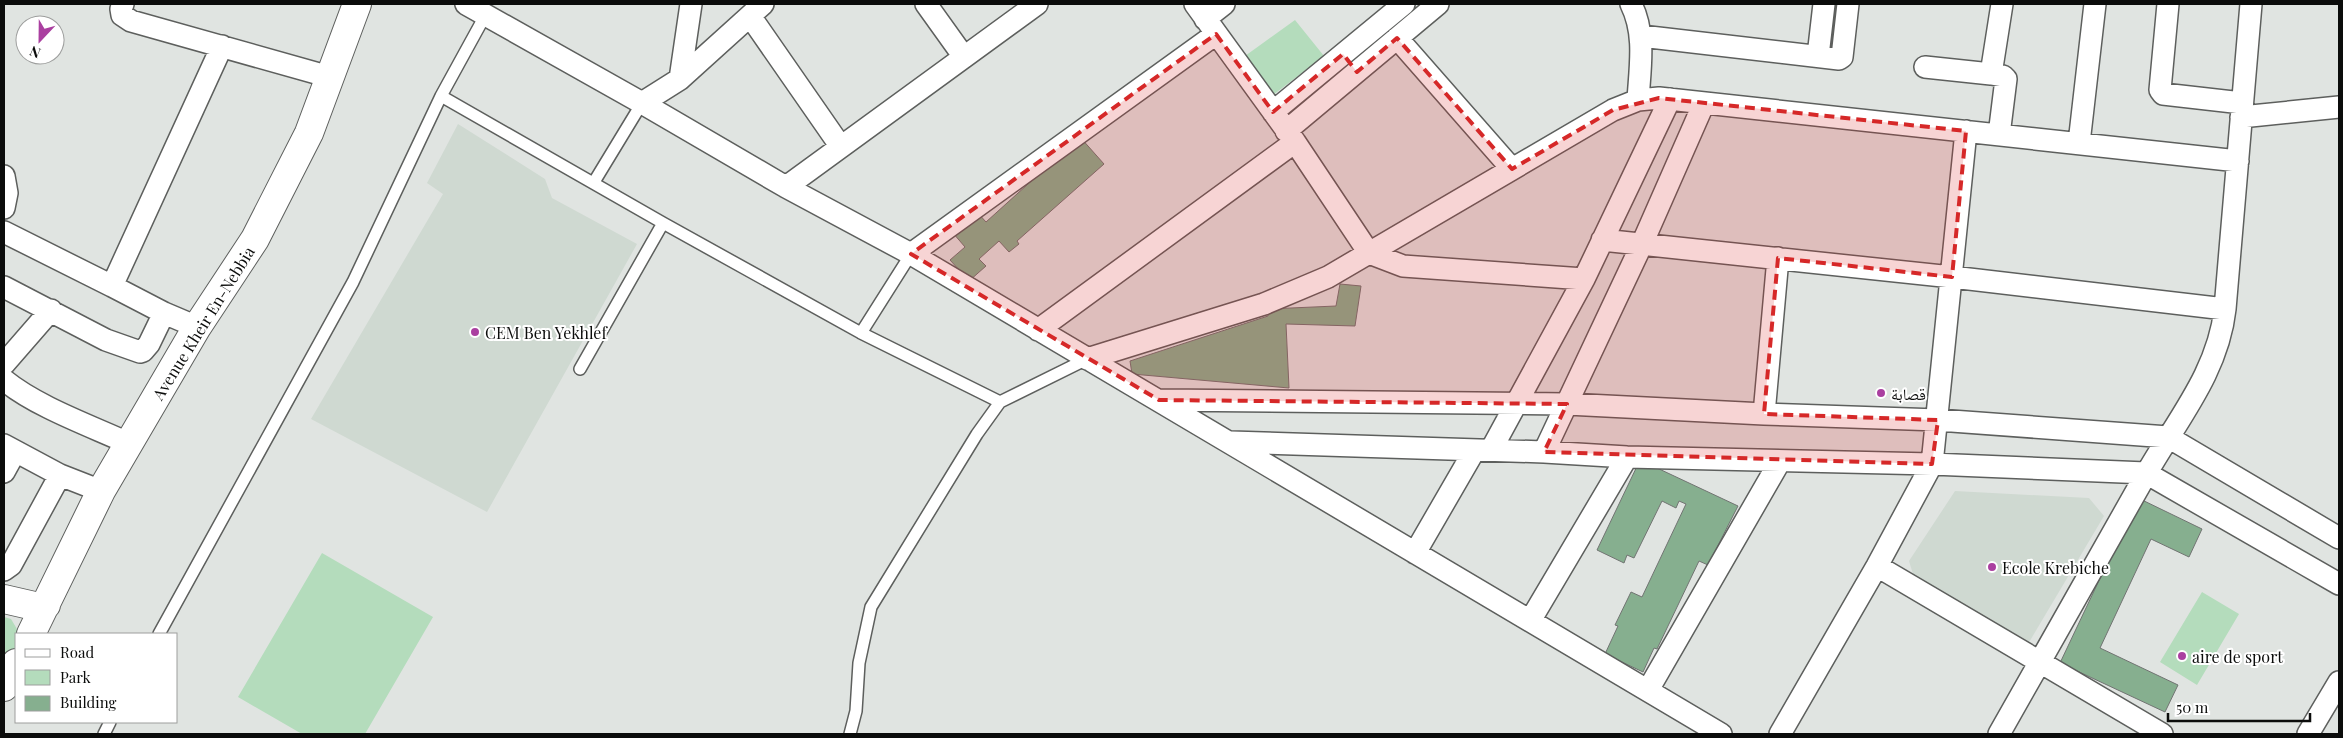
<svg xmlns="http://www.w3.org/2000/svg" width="2343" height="738" font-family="'Playfair Display','Noto Naskh Arabic',serif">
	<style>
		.built { fill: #cfd9d1 }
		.green { fill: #b4dcbc }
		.building { fill: #86af8f; stroke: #717472 }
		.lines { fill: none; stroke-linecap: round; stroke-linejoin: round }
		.lane-casing { stroke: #5d5f5d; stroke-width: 14 }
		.street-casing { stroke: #5d5f5d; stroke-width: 24 }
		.secondary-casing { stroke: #5d5f5d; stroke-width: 30 }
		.lane { stroke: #fff; stroke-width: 11 }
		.street { stroke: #fff; stroke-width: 21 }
		.secondary { stroke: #fff; stroke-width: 28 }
		.marked { fill: #d62828; fill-opacity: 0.2; stroke: #d62828; stroke-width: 4; stroke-dasharray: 10 6; stroke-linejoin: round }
		.poi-dot { fill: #aa3fa0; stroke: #fff; stroke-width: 2 }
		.labels { text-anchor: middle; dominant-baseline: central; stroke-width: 4; stroke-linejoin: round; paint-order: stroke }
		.street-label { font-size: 16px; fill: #0b0c0b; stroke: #fff }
		.poi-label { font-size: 16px; fill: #0b0c0b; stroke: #fff; text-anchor: start }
	</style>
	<rect width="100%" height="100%" fill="#e0e4e1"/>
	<path class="built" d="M458,124L545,179L552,198L637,244L487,512L311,419L443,194L427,183Z
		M1955,491L2089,498L2104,516L2028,644L1913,574L1909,561Z"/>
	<path class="green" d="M1295,20L1324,56L1273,95L1245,56Z
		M322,553L433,617L365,734H302L238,697Z
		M2202,592L2239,614L2197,685L2160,662Z
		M4,617L11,619L20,634H16V646L4,668Z"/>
	<path class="building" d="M1080,137L1104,164L1017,241L1019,244L1009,252L999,241L979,259L986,266L969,281L950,260L965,247L953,233L977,212L986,222Z
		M1340,284L1361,286L1355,326L1286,324L1289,388L1132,374L1130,361L1268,316V309L1336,306Z
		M1640,460L1738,506L1708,565L1699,561L1657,649L1654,648L1643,672L1605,654L1618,626L1615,625L1631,592L1642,597L1686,504L1679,501L1676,508L1662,501L1634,558L1627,555L1624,563L1597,550Z
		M2138,498L2202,529L2189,557L2151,539L2100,648L2178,685L2165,712L2060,663Z"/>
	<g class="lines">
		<defs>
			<path id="lane" d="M441,96L663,223L861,333L1000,402
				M594,182L642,103
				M861,333L911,254
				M580,369L663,223
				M159,634L353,282L441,96L486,14
				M104,734L110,722
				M850,734L856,711L859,663L871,607L977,434L1000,402L1087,359"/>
			<path id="street" d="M123,4L121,9L122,15L131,21L330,77
				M466,4L642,103L786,187L911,254L1721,734
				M926,4L964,57
				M1195,4L1295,142L1369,253L1403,266L1584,279
				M1631,4C1646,34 1640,67 1638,100
				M2168,4L2160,90L2163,94L2242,103
				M750,16L841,147
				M1205,19L1224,4
				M1641,36L1839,59L1842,57L1848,4
				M1397,38L1512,169
				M1818,56L1824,4
				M1925,67L1991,74
				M680,79L691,4
				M642,103L680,79L763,4
				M1273,112L1404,4
				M2241,117L2339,107
				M1286,131L1438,4
				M1999,135L2006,79L2003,76L1991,74L2002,4
				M2079,143L2095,4
				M4,176L7,193L4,208
				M786,187L1037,4
				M4,232L112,286
				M1602,240L1952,277L2225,309
				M911,254L1216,34
				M4,287L106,340L140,352L143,351L149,344L164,313
				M197,327L164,313L112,286L222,46
				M1038,330L1295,142
				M1087,359L1264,304L1328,277L1613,110L1638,100L1659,98L2238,161
				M4,364L51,310
				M4,380C37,407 91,426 130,444
				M1160,400L1567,404L1764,414L1938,420L2168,437L2339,538
				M1764,414L1778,258
				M1231,442L1544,452L1627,457L1932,464L2146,473L2339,584
				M4,445L60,475L101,491
				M1491,450L1584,279L1670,99
				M1544,452L1642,244L1704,103
				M4,472L15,452
				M1415,553L1474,451
				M1877,566L2162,734
				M4,570L11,565L60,475
				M1530,621L1627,457
				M1648,690L1780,461
				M1780,734L1877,566L1932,464L1966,131
				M1999,734C2048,648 2096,561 2145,476C2176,421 2218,373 2225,309L2251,4
				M2308,734L2339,682"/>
			<path id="secondary" d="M4,599L43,608L46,605
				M31,634L101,491L197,327L255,239L309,133L357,4
				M4,687L16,663"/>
		</defs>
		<use href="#lane" class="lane-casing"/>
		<use href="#street" class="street-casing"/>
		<use href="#secondary" class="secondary-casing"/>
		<use href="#lane" class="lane"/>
		<use href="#street" class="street"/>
		<use href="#secondary" class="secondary"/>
	</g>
	<path class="marked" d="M1216,34L1273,112L1343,54L1357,72L1397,38L1512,169L1613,110L1659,98L1966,131L1952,277L1778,258L1764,414L1938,420L1932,464L1544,452L1567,404L1159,400L911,254Z"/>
	<g class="poi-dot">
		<circle cx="475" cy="332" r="5"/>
		<circle cx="1881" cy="393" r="5"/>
		<circle cx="1992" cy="567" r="5"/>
		<circle cx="2182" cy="656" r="5"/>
	</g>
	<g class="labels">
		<g class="street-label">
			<text transform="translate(203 323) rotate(-58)">Avenue Kheir En-Nebbia</text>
		</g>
		<g class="poi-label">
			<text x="485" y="332">CEM Ben Yekhlef</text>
			<text x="1891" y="393">قصابة</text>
			<text x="2002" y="567">Ecole Krebiche</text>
			<text x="2192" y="656">aire de sport</text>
		</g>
	</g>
	<rect width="2343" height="738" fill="none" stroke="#0b0c0b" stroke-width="10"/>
	<rect x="15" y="633" width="162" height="90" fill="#ffffff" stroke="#9d9e9d"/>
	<rect x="25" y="649" width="25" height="8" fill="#ffffff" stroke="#9d9e9d"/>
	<text x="60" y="658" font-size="15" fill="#0b0c0b">Road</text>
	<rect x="25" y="670" width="25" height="15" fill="#b4dcbc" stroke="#9d9e9d"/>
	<text x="60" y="683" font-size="15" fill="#0b0c0b">Park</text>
	<rect x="25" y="696" width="25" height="15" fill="#86af8f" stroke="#9d9e9d"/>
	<text x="60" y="708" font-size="15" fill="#0b0c0b">Building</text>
	<g transform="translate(40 40) rotate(202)"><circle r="24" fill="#ffffff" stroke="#9d9e9d"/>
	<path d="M0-4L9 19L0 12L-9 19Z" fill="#aa3fa0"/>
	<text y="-8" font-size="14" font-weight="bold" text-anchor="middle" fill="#0b0c0b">N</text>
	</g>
	<path d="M2168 713v8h142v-8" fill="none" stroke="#0b0c0b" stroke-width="2.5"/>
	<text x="2176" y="713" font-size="15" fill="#0b0c0b" stroke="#ffffff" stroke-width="4" paint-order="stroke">50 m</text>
</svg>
